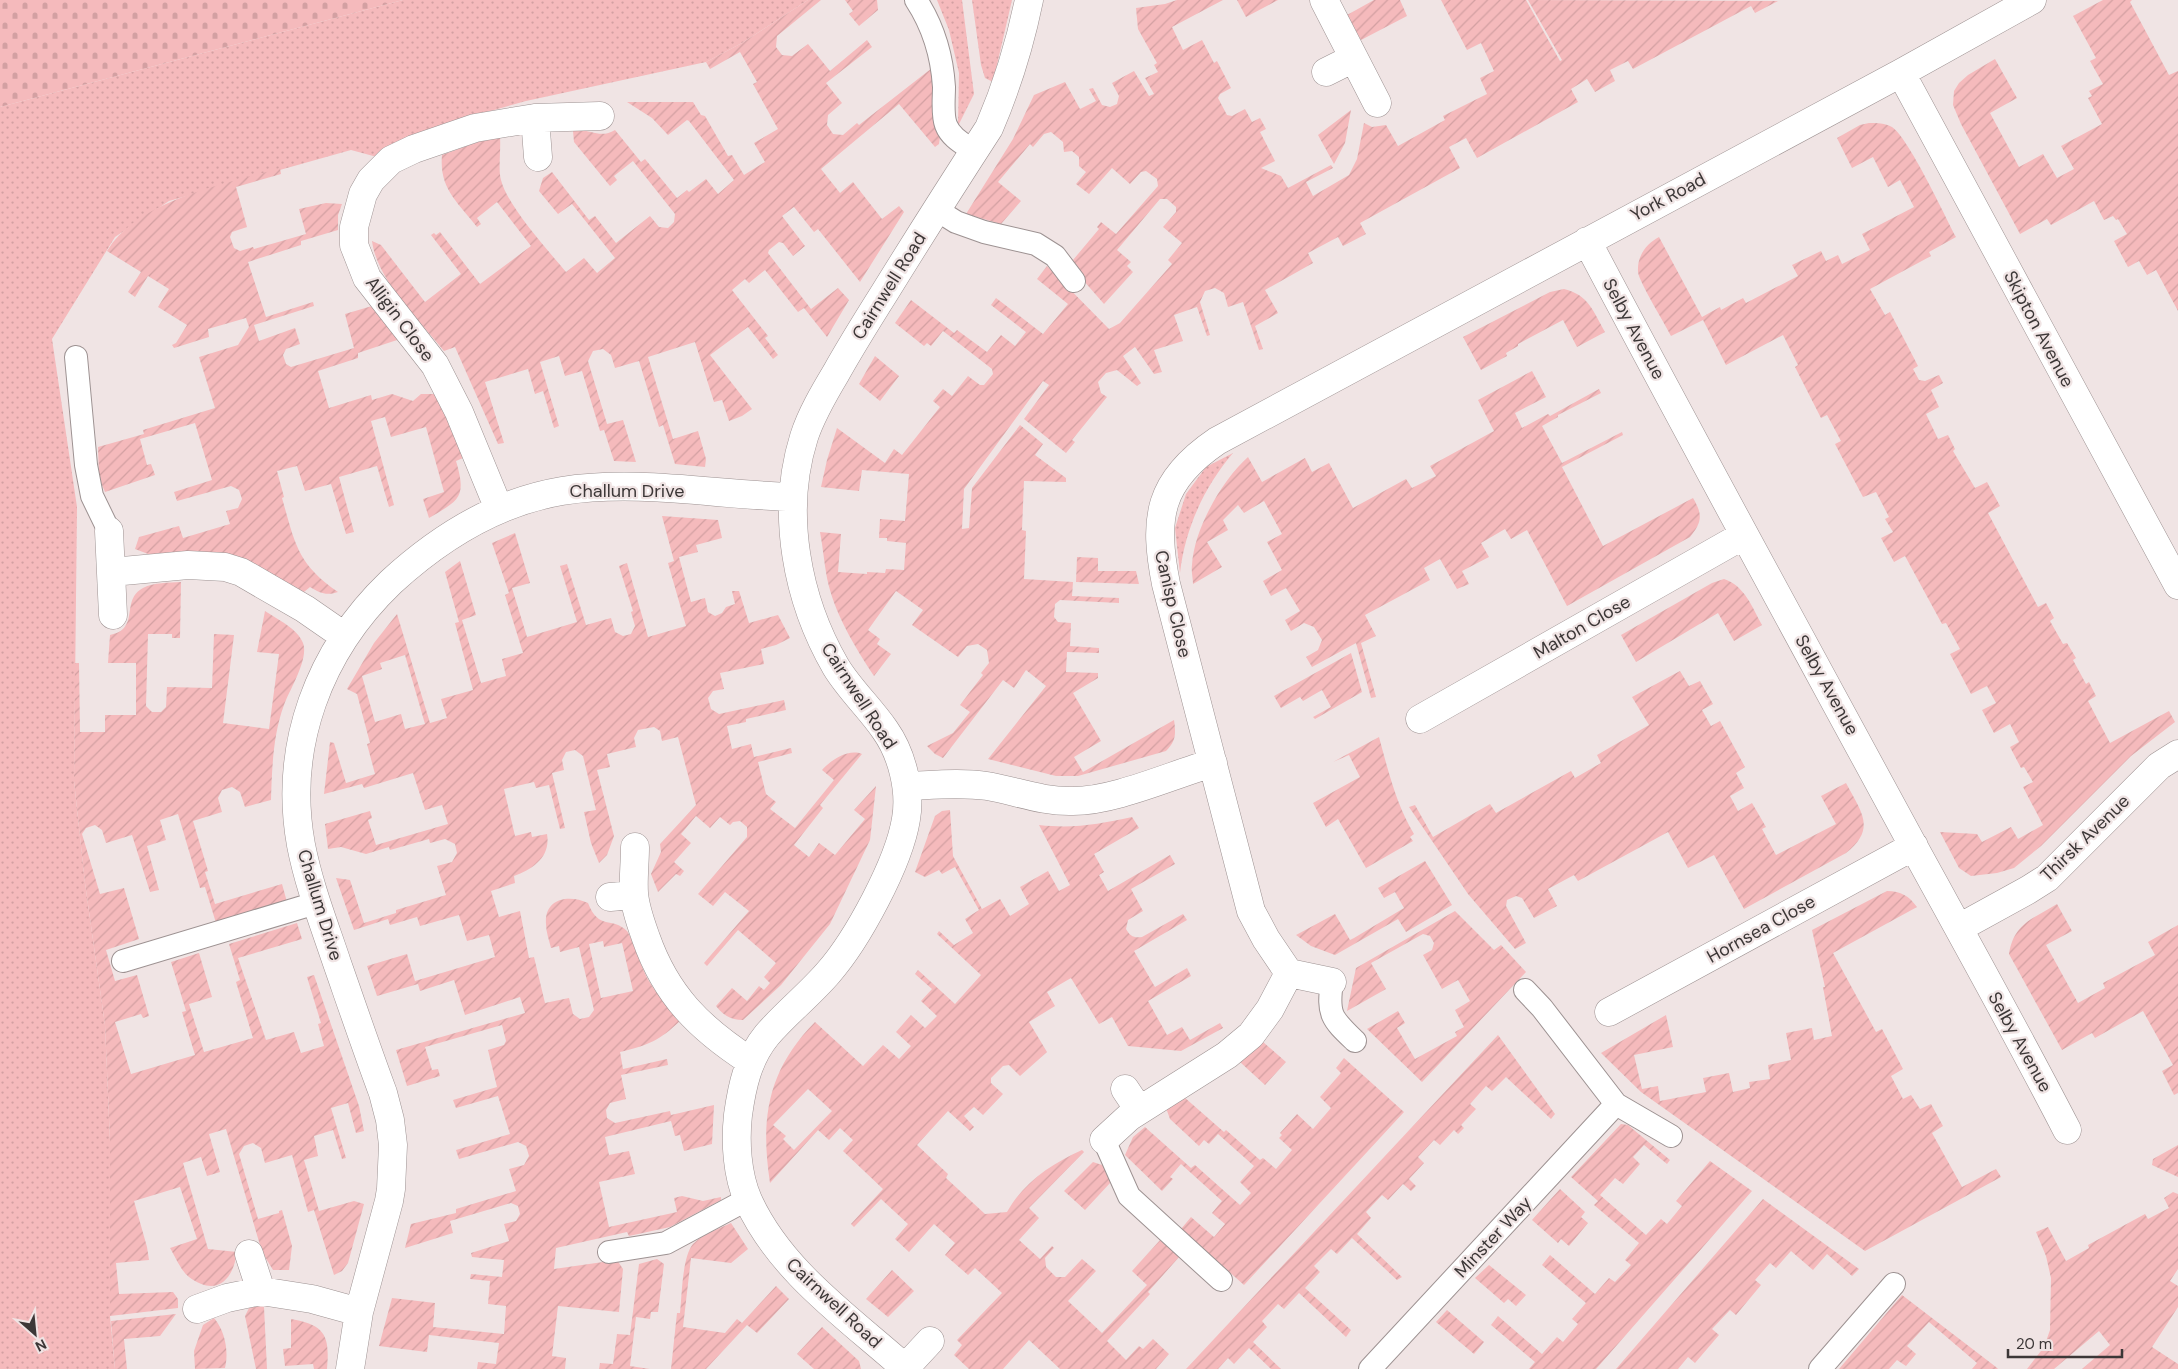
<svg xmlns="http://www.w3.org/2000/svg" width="2178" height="1369" font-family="'DM Sans',sans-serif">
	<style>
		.grass { fill: url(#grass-dots) }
		.cemetery { fill: url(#cemetery-stones) }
		.garden { fill: url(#garden-furrows); fill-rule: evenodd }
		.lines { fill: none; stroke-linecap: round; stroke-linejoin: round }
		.lane-casing { stroke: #9d9292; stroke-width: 24 }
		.street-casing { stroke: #9d9292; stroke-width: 29 }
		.lane { stroke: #fff; stroke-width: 22 }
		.street { stroke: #fff; stroke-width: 28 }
		.labels { text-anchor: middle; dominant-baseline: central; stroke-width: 4.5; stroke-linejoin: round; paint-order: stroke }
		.street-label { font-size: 18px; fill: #3c3737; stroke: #f0e4e4 }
	</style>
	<defs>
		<pattern id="grass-dots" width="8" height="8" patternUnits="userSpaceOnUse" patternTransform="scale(1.25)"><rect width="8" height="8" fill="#f5babc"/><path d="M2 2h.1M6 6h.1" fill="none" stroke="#d3a0a2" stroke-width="1.8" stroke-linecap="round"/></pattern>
		<pattern id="cemetery-stones" width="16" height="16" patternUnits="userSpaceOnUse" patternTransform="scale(1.25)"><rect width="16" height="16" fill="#f5babc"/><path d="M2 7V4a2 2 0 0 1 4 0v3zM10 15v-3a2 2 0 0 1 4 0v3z" fill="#d3a0a2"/></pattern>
		<pattern id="garden-furrows" width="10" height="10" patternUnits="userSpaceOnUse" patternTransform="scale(1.25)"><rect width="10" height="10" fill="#f5babc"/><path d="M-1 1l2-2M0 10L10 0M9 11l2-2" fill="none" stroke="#d3a0a2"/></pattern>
	</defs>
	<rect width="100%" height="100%" fill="#f0e4e4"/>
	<path class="grass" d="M403,0H808L742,43L706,62L526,101L459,120L377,157L351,150L169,201L115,237L52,339L77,507L74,781L85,883L105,1025L110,1141V1316L115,1369H0V107Z
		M937,0H962L974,94L958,126L959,73L949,30Z
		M972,0H1012L993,82L985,78L981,65Z
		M1233,453C1204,487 1185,529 1180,573L1175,528L1186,494L1206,467Z"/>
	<path class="cemetery" d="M0,0H403L0,107Z"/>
	<path class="garden" d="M808,0H821L777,36L776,47L782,55L792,56L808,44L830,71L867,40L872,47L826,83L842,103L828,115L827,125L833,134L843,135L857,123L859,125L932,68L940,137L939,144L935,147L899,104L821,169L840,193L853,182L882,219L899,206L904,212L860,282L818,229L814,232L794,207L782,216L805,246L793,256L783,243L779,242L769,250L768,253L811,309L838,288L849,300L827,337L804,308L798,312L765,270L749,283L745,279L732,290L768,336L765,338L778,355L773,359L748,327L710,355L752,409L742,416L729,421L722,400L714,402L695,342L648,357L673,439L698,431L706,459L705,467L675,464L663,425L659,427L639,361L615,368L611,355L603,349L593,351L588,361L607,424L623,420L636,462L614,461L604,430L600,431L582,371L565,376L559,356L540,362L559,426L554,428L543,391L535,394L528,369L485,382L504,443L498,444L455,347L444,351C419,320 377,280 372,241L381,245L425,302L461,274L431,235L434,233L436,235L440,232L480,284L531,246L497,202L477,218L481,224L477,227C458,202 439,189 442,155L494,136L500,137C501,149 498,171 501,180C508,207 547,249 566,272L584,258L597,273L615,258L572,204L558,214L539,191L543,178L552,172L589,220L595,216L616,243L650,216L659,227L668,228L674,222L675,214L633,161L614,176L617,180L610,186L574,142L573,131C589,127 599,140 615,130L641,162L645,159L677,198L687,190L689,192L706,179L718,194L734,180L689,121L687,120L668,135L652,118L627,102H693L701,115L705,116L728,156L732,155L744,175L765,162L754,143L778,129L753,84L757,82L740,52L710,69L706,62L742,43Z
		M845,0H877L878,10L859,26L849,14L853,11Z
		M1177,0H1223L1172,27L1183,50L1202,40L1214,63L1217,61L1231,88L1220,94L1218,98L1227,115L1232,116L1245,109L1252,122L1260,118L1266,129L1260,132L1275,161L1261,168L1281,176L1288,188L1331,165L1333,168L1306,182L1313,196L1349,175L1357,159L1364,123L1372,127L1386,125L1398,146L1445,120L1443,116L1487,94L1480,78L1494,71L1481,43L1467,50L1441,0H1526L1560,61L1562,60L1528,0L1778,1L1755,13L1751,6L1633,69L1628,61L1610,70L1615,81L1595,92L1587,79L1571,89L1578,102L1477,158L1466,138L1449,147L1460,168L1360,223L1366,234L1343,246L1338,237L1308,253L1313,263L1265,290L1278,313L1255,326L1263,349L1259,350L1243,302L1228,307L1224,293L1215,288L1205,291L1200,302L1210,335L1207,336L1197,307L1174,315L1183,341L1154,350L1162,372L1154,374L1135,347L1123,356L1141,383L1137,386L1117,370L1106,373L1098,382L1101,393L1107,397L1072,440L1075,442L1066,453L1024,419L1049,385L1043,381L964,489L962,529L969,528L972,488L1020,425L1043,444L1035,455L1066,478V482L1024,481L1022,530L1026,531L1024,579L1073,582L1072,596L1119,598V603L1060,600L1055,604L1054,617L1058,622L1071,623L1070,646L1099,648V653L1067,652L1066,672L1098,673V678L1073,693L1101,741L1074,757L1083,772L1174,720C1176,734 1176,741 1166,751L1078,776H1056L988,759L1046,686L1026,670L1014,688L1003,680L943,758L935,754L927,746L953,733L970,712L960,705L983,675L981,673L989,663L987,650L978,644L967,646L958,657L912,625L923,610L896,591L868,630L880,639L877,644L891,654L874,676C855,647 834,613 827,578C824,563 823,547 820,532L841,534L838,572L867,574V572L885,573L886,569L904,570L906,543L887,541V538H879L880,519L905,521L909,474L862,470L859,491L821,487L827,460L837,428L885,463L894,449L902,455L940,407L933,401L943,389L952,396L968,376L980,385H984L993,374L992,369L943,331L931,346L927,343L924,346L895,323L911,300L954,333L957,330L987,352L1001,335L1015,346L1026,332L991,305L996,298L1043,334L1068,304L1037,279L1047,266L1109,329L1120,323L1172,264L1168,260L1182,243L1163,227L1176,212V207L1167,199H1160L1117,250L1131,262L1127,266L1133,272L1104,304L1083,280L1073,260L1099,229L1097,227L1101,222L1116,234L1158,186L1157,179L1146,171L1141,172L1130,184L1112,168L1089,194L1076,184L1086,172L1079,166V157L1072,151L1064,152L1063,142L1051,132L1044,134L1033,147L1030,144L998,182L1021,201L1001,224L966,214L1013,139L1034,95L1065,82L1080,109L1096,101L1089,89L1093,88L1102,105L1110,107L1117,104L1119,96L1112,83L1134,71L1149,96L1154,94L1145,78L1158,72L1154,65L1157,63L1138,29L1136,8L1165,4Z
		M1237,0H1278L1246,17Z
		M1374,0H1400L1407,16L1361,40L1347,15Z
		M2103,0H2132L2130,2L2169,75L2178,71V311L2156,270L2147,275L2139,261L2128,267L2114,241L2127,234L2118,219L2116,220L2113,216L2104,220L2094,201L2051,225L2047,219L2020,234L1961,124L1953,105L1954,91L1959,83L1968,75L1995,59L2017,98L1990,113L2019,167L2043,154L2057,178L2074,169L2061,146L2102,124L2088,98L2092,96L2089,91L2103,84L2090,61L2096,58L2073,16Z
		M1351,110L1345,143L1334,164L1318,135Z
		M1869,123C1877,123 1885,123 1892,127C1908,137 1945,216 1956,237L1929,252L1931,256L1870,289L1885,315L1890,312L1918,366L1913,369L1919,380L1925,381L1939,375L1943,383L1931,390L1939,407L1926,414L1938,439L1948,435L1955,449L1953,451L1975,488L1987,482L2000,506L1988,513L2038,607L2046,603L2054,618L2050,621L2063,644L2067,643L2076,658L2073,660L2086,684L2089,682L2096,696L2088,701L2110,743L2169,711L2175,722L2131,756L2041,846L2014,868L1997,873L1971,876L1959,868L1940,832L1977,834L1982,842L2011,827L2018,839L2043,825L2023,787L2033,782L2024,767L2021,768L2010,747L2019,742L2010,724L1994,733L1982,710L1996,703L1987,686L1971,694L1950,654L1960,649L1946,623L1942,624L1905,556L1894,562L1881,538L1893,532L1885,519L1889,517L1876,492L1863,497L1835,444L1841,441L1827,415L1821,418L1795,367L1798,365L1783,335L1726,365L1703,320L1671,336C1665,324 1639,282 1638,272C1637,256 1646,244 1659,237L1702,317L1720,307L1721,310L1743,298L1746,303L1798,276L1792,265L1821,251L1826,261L1838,255L1842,264L1870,250L1862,234L1914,207L1900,180L1888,187L1873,157L1852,168L1837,138L1860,125Z
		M280,168L281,174L236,187L247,227L232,232L230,237L234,248L240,251L253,247L254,249L306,234L299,209L326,203L342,204L338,215V230L301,241V245L248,262L266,317L313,302L314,306L254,325L259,341L295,328L300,344L286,349L283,355L286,364L291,367L354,348L345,314L372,306L400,339L358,353V358L318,371L329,408L371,395L372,400L392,394L413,401L421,394H436L454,432L463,458L456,461C467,498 459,500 429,518L423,499L444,492L426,427L391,437L385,417L371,421L394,505L389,507L377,466L339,477L354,532L346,534L331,484L305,491L297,466L277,471L284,497L282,498C295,543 297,564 338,592C326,596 320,593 310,587L304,592L254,564L156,557L135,549L139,537L179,526L183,538L230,524L226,511L238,508L242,499L239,490L231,486L177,501L174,492L212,480L195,423L140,439L147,465L151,464L155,475L105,492L99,478L98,447L144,434L143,430L215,408L199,357L238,345L249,327L246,318L208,329L209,337L174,348L172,345L176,343L187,325L158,307L169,289L148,276L135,297L128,292L141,272L107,251C139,199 224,185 280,168Z
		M1564,289C1589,295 1593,311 1605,332L1577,347L1563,320L1518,344V346L1506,353L1507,356L1481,370L1463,337L1550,292Z
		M875,356L899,376L880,401L859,384Z
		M1532,371L1546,397L1515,413L1522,428L1548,414L1550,416L1599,389L1601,393L1558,415V417L1542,426L1562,463L1622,432L1623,435L1562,467L1603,546L1693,498C1703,515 1702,522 1690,537L1567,606L1527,530L1511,539L1505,529L1481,543L1489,557L1462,571L1469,584L1457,589L1440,559L1424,568L1430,580L1365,615L1376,636L1361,643L1376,697L1371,698L1356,643L1312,667L1306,657L1318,650L1322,640L1314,627L1304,623L1291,631L1285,620L1300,611L1286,588L1271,596L1263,581L1282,570L1267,542L1282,534L1264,501L1244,513L1238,505L1223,520L1228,530L1207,542L1222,567L1193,584C1193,578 1191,571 1192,565C1194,529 1222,480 1248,457L1262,482L1305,458L1312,472L1329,463L1353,508L1406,479L1412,488L1436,476L1430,466L1494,431L1478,400Z
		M662,516L718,520L722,538L696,545L698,552L679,557L691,602L705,598L708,612L715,616L722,613L726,607L735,604L732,591H739L749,623L778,615L790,638L776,645L761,649L764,664L720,673L724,689L713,691L708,698L711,709L719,714L784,700L786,710L746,719V722L727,726L732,749L751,744L754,757L791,748L792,753L758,762L766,794L776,802L770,809L795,828L834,780L822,770C830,761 848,748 862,754L820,805L823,808L794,845L809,857L819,843L835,855L865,819L854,810L876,786L870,840L830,924L781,985L743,1020C731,1020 724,1016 716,1006L732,988L747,1001L759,986L764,990L770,983L764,977L776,963L738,930L707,966L704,963L749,911L725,892L713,906L698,894L747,837V827L740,821L733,822L730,825L720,817L710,828L696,816L681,834L691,843L674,862L684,871L680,876L676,874L658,892L651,874L661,852L660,844L696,805L678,737L662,741L660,731L654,727L638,730L634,738L636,747L607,754L610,767L597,770L614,836L607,855L599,863L591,843L584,812L596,810L583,756L575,750L566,752L562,760L564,770L552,773L565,828L560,829L549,785L536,788L534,782L504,789L515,836L531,832L532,837L547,834C551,857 533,869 514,876L515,883L491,891L499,917L520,911L529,958L534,957L545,1003L569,998L573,1014L580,1019L589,1017L594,1010L579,947L560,952L559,946L551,948C549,940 546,932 546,924C544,898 569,894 588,903C599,931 612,916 627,931C632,937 642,970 649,981C657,995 669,1007 681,1020C659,1041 649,1045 620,1052L623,1069L667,1059L668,1065L621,1075L626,1099L610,1103L606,1110L607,1118L615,1123L670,1111L671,1115L714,1105L712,1144L684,1151L680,1135L675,1136L671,1121L605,1137L609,1155L629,1151L635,1174L599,1182L609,1227L677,1212L674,1198L682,1196L703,1201L721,1197V1200L670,1227L629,1236L627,1232L556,1248L554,1269L617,1260L623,1269L619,1312L558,1306L552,1356L566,1358L565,1369H477L478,1362L496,1364L499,1343L429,1335L427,1352L379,1346L392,1298L435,1303L433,1327L504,1334L506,1306L488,1304L490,1281L470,1279L471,1274L502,1277L504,1260L472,1257L471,1253L509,1241L504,1224L516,1221L520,1214L518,1206L511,1203L450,1221L453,1233L405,1248L411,1224L456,1213V1209L516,1191L509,1169L524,1165L529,1156L526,1146L518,1142L459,1159L456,1150L510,1134L498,1096L456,1108L453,1100L497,1087L488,1050L504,1045L506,1041L502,1025L425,1047L432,1070L438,1069L440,1076L407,1086L396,1050L525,1013L520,997L465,1015L454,980L420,991L418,984L377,996L367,966L407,954L415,981L495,957L489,935L467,941L459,915L420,926L417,917L390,925L388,919L354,930L336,878L350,880L364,923L396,913V910L446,895L437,866L452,862L457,853L455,844L445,839L430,843L429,839L390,850L389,847L366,854L341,847L328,849L325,824L370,811L372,818L368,820L376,845L448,824L442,805L425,810L413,773L364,788L362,784L324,794L330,742L334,743L346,783L375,774L367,744L370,743L357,694L347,689L374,643L397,614L430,723L447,718L441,699L473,690L455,623L459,622L445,572L460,561L476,615L462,620L481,683L506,676L502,659L523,653L505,595L509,593L492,543L515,533L530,583L512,588L527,637L577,622L560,566L567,564L586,625L611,618L615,632L623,636L631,634L635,626L631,612L633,611L619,566L627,563L648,637L686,626L668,563L674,561ZM405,655L425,724L405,729L401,714L375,722L362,676L382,669L380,663ZM603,941L604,947L622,943L633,991L601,998L589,944Z
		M1077,557L1098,558V571H1136L1139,584L1076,582Z
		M1724,579C1745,586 1752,607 1762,625L1734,641L1718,613L1636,662L1621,635L1712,583Z
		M181,582L180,638H172V634H148L146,706L152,712H161L166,707L167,687L212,688L214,634L234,635L223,723L269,729L279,654L257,652L265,611C277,619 298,629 303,643C309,659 290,689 284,705C273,735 272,768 271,800L245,807L240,792L232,787L222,790L218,798L222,812L193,821L208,871L205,872L215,904L282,884L287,902L216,923L205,887L200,888L178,814L160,820L166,840L147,846L159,890L150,892L132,835L106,843L102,830L95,825L86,828L82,834L100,894L124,888L139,939L106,950L115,981L137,975L149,1016L143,1018L141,1014L115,1022L131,1074L195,1055L182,1012L186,1011L171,962L199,953L212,997L189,1004L204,1052L253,1038L236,982L240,980L229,944L297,923L302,939L238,958L266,1040L294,1032L301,1053L324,1046L318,1024L321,1023L307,977L314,975L359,1106L364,1131L356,1133L348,1103L331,1108L346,1158L342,1159L333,1130L314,1136L318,1156L304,1160L319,1211L354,1201L364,1204L348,1263L342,1271L334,1275L314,1210L308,1212L292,1155L265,1163L261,1148L253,1143L244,1146L239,1154L258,1219L279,1213V1211L282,1210L292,1246L289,1270H273L262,1252L226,1129L209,1134L220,1172L207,1176L201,1157L183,1163L208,1249L237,1252C233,1281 216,1297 189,1277C181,1271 175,1256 170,1248L197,1239L180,1187L134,1201L147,1247L149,1260L116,1263L119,1294L173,1292L178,1299V1308L110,1316V1141L105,1025L85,883L74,781L75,663H79L80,732H105V715H136V663H108L110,635C141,629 120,600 143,588C154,582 169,583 181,582Z
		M1351,653L1362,692L1315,719L1313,717L1331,707L1322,690L1303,701L1300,697L1281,708L1274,696Z
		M1680,671L1689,686L1700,681L1713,704L1702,710L1711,726L1720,721L1745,767L1736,773L1744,788L1730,796L1738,811L1752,803L1766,827L1762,829L1776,855L1836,824L1821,796L1846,783C1861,812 1877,828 1846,853L1744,909L1714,855L1688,868L1668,832L1578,881L1574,875L1548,889L1557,906L1534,918L1522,898L1516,896L1507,900L1506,906L1526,943L1515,949L1468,894L1409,807L1415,805L1433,837L1490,804L1496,813L1571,771L1575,778L1601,763L1597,755L1649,725L1632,697Z
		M1379,737C1388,770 1396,804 1414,834L1410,837L1413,841L1366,868L1338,819L1326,827L1313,803L1360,777L1349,755L1333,762Z
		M950,810L953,856L982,909L1000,899L1010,916L1029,904L1020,887L1048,871L1059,891L1070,885L1039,825C1074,829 1099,824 1132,817L1139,828L1094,854L1104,872L1099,875L1108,891L1170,855L1175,864L1131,889L1143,911L1128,920L1126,929C1130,936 1133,938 1142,937L1183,914L1187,920L1134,951L1155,987L1187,968L1191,976L1148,1001L1167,1035L1182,1027L1190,1040L1220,1023L1223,1028L1181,1051L1128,1046L1112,1017L1099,1024L1071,978L1047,992L1055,1006L1029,1022L1047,1052L1020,1076L1009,1065L1003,1066L991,1078V1083L1003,1094L983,1115L974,1107L964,1116L974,1127L970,1131L948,1111L917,1145L948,1174L946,1178L985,1214L1007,1212C1024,1182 1051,1164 1082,1150L1084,1152L1029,1208L1039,1218L1019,1240L1040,1259L1052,1246L1054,1248L1045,1258L1046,1267L1056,1277H1065L1082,1259L1096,1271L1068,1301L1102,1333L1147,1285L1132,1271L1161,1239L1180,1256L1148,1292L1150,1294L1107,1341L1126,1360L1139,1346L1143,1349L1153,1339L1169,1354L1156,1369H1060L1029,1340L1003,1369H969L954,1355L962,1345L957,1340L1002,1293L975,1268L968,1275L945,1255L955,1243L934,1224L909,1252L895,1239L908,1224L881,1199L854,1227L851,1224L883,1189L843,1151L853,1140L840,1128L829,1140L818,1130L770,1183C760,1117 768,1070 815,1022L863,1066L883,1045L899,1059L911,1046L896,1032L911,1015L925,1028L937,1016L921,1001L932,989L915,974L918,970L955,1004L981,975L937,934L939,931L954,945L973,933L965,919L979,910L955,867L942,874L939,870L925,877L915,872L935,816L942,811ZM808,1089L832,1111L794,1150L783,1139L786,1136L773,1125Z
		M1425,861L1452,905L1406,932L1398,919L1335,955L1311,946L1296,935L1335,914L1350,940L1354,938L1404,908L1395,892L1384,898L1378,888Z
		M1887,891C1901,891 1909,896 1917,907L1833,953L1876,1032L1882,1029L1903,1069L1891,1076L1903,1099L1911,1095L1920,1109L1931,1104L1943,1126L1932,1133L1962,1187L1996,1169L2001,1177L1865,1251L1641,1092L1601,1053L1666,1015L1673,1047L1634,1055L1642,1089L1658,1086L1660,1101L1706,1092L1703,1078L1729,1073L1733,1092L1750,1088L1749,1082L1770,1079L1768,1065L1791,1060L1786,1033L1812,1028L1814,1040L1832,1036L1823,987H1825L1812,930Z
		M2057,904L2072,931L2046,945L2078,1003L2105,988L2103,983L2155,955L2148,942L2178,925V1093L2174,1095L2162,1071L2173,1065L2143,1011L2095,1038L2092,1033L2062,1050L2009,954C2014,923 2033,919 2057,904Z
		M1455,911L1494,950L1501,945L1526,972L1422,1082L1367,1029L1398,1011L1405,1023L1397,1028L1415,1059L1457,1036L1455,1032L1464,1027L1455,1010L1470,1001L1458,980L1442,989L1423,955L1432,950L1434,943L1430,936L1423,934L1371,963L1386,989L1347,1011L1356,968Z
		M1498,1035L1555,1114L1551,1119L1506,1077L1492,1091L1486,1086L1470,1104L1476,1109L1461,1125L1464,1128L1458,1134L1454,1130L1440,1145L1434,1140L1418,1157L1424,1163L1409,1179L1416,1186L1411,1191L1403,1184L1388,1200L1382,1195L1366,1212L1371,1218L1357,1234L1402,1277L1397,1280L1352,1238L1337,1254L1331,1249L1314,1266L1320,1272L1305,1288L1351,1330L1346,1337L1299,1293L1284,1309L1278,1304L1262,1321L1267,1327L1253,1342L1281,1369H1271L1249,1348L1234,1364L1228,1358L1218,1369H1186Z
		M1263,1042L1286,1062L1265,1085L1240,1062Z
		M1344,1058L1404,1112L1244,1285L1181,1229L1191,1217L1214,1237L1225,1224L1212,1213L1222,1201L1181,1164L1170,1177L1173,1179L1162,1191L1125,1155L1133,1137L1145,1127L1191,1168L1195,1165L1240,1205L1251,1193L1240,1182L1254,1166L1218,1134L1209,1144L1204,1140L1199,1146L1170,1119L1166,1108L1184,1097L1224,1132L1226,1130L1260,1160L1263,1158L1276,1169L1292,1150L1279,1138L1282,1135L1280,1133L1297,1114L1313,1129L1331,1108L1320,1097L1341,1073L1336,1068Z
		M1621,1124L1628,1125L1670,1160L1667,1164L1644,1145L1633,1157L1640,1164L1623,1184L1615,1178L1600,1195L1646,1235L1661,1219L1667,1224L1682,1206L1676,1201L1710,1161L1752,1191L1596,1369H1529L1535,1362L1491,1325L1498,1316L1542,1354L1557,1337L1563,1342L1578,1324L1572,1319L1586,1303L1542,1265L1550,1255L1595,1294L1609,1278L1615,1282L1631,1265L1625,1260L1639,1243L1594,1205L1598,1201L1571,1177Z
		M2178,1145V1177L2152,1165L2153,1159Z
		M1093,1162L1105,1166L1111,1182L1085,1210L1064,1191Z
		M1560,1189L1585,1212L1581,1217L1588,1223L1569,1246L1561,1239L1558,1243L1532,1220Z
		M2173,1192L2178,1194V1269L2170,1281L2178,1286V1307L2152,1347L2178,1364V1369H2082L2110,1345L2099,1331L2054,1369H2027L2044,1347L2050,1330L2051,1278L2046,1256L2036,1232L2048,1227L2066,1261L2089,1248L2088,1245L2145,1214L2148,1219L2169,1208L2164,1198Z
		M1763,1199L1859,1269L1852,1276L1827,1254L1813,1270L1791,1251L1776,1268L1770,1263L1755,1280L1761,1285L1736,1315L1730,1310L1712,1329L1719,1335L1695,1363L1688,1357L1678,1369H1616Z
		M731,1223L748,1249L731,1263L691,1258L683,1327L725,1333L737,1319L742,1323L776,1286L789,1299L757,1333L747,1325L706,1369H671L677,1313H680C682,1296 682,1257 693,1244C703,1234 718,1229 731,1223Z
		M657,1259L664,1264L658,1312H651L650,1319L636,1317L630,1366L650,1369H599L600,1363L613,1364L617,1334L630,1335L639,1264Z
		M1489,1265L1526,1295L1516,1306L1508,1299L1504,1303L1475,1278Z
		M892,1270L914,1291L888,1317L866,1299Z
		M1902,1295L1996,1367L1998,1369H1972L1977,1363L1929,1322L1907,1346L1916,1354L1906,1366L1897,1360L1889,1369H1839Z
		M250,1306L264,1307L267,1369H256L245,1316Z
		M1447,1310L1484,1342L1474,1354L1436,1322Z
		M176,1314L160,1336L124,1339L127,1369H115L111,1321Z
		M214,1318C225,1331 229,1351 225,1368L195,1369L194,1351L203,1325Z
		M291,1319C325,1325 330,1335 327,1369H314L313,1364L285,1366L283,1349L291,1348Z
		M822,1327L859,1361L861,1369H814L797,1354Z"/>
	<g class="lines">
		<defs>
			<path id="lane" d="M916,0C933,26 942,55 944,87C944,98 942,115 946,125C951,138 964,144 974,151
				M937,210L956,222L984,232L1036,244L1055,256L1074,281
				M76,357L86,465L92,496L109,531
				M123,961L316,903
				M1332,982C1327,1015 1332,1019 1355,1041
				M1525,990L1542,1008L1616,1104L1671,1136
				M1104,1140L1129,1196L1221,1280
				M609,1252L666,1243L748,1199
				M1370,1369L1616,1104
				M1820,1369L1894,1284"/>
			<path id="street" d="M1324,0L1377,103
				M1326,72L1354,58
				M1901,73L2178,585
				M535,118L538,157
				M1587,241C1694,444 1805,646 1915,849C1966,942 2018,1035 2067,1130
				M499,509L459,412L435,365L367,278L354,245V227L363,194L371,180L391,160L414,149L475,128L535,118L600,116
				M109,531L113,615
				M112,572L188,565L225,567L241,572L305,609L344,636
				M1420,719L1744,535
				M907,786C933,785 961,782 987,786C1016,791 1043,802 1073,801C1115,801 1171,775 1213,763
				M635,847C635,863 633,878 634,893C635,908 641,924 646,938C666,995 699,1028 750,1061
				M610,897L634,895
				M1959,928L2028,890L2047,878L2159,766L2178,754
				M1332,982L1289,973L1266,939L1251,911L1166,584C1153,518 1158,481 1217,441L1901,73L2032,0
				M1609,1012L1914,846
				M1125,1089L1139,1110
				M1104,1140L1129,1117L1227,1055L1251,1035L1270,1009L1289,973
				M249,1254L261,1291L312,1299L359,1312
				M197,1309L227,1298L261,1291
				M905,1368C849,1318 780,1271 748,1200C737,1175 735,1142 738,1115C742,1086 748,1058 767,1035C786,1013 809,995 828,973C857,940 899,863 906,819C911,790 902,754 885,730C870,708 850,690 836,667C797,600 780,513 804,437C811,415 824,393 836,373C851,346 868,319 885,292C919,237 954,182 989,128C1007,86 1020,44 1029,0
				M350,1369L359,1312L389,1201L391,1189L393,1145L390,1120L383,1093C367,1050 352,1006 337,963C324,924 309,886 301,845C283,746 319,651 391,582C440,537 496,502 562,491C638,479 717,495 793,497
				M904,1369L930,1341"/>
		</defs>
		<use href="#lane" class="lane-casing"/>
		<use href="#street" class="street-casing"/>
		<use href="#lane" class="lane"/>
		<use href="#street" class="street"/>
	</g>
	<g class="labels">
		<g class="street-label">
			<text transform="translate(1668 197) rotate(-28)">York Road</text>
			<text transform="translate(889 286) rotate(-58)">Cairnwell Road</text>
			<text transform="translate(400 319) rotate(53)">Alligin Close</text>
			<text transform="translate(1634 329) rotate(62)">Selby Avenue</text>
			<text transform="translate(2039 329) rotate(62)">Skipton Avenue</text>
			<text x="627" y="491">Challum Drive</text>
			<text transform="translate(1173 604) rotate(77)">Canisp Close</text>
			<text transform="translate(1582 627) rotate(-30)">Malton Close</text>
			<text transform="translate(1827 685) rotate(61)">Selby Avenue</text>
			<text transform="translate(859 696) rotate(57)">Cairnwell Road</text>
			<text transform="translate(2085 838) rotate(-44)">Thirsk Avenue</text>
			<text transform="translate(320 905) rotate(73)">Challum Drive</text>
			<text transform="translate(1761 929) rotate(-29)">Hornsea Close</text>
			<text transform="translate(2020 1042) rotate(61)">Selby Avenue</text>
			<text transform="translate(1493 1237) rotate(-47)">Minster Way</text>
			<text transform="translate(834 1303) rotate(43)">Cairnwell Road</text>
		</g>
	</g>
	<g transform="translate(35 1334) rotate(153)" stroke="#f0e4e4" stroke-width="4" paint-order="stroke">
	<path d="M0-4L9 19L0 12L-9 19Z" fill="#3c3737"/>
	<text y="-8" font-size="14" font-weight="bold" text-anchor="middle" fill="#3c3737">N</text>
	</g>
	<path d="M2008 1349v8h114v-8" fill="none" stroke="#3c3737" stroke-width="2.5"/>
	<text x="2016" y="1349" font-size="15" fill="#3c3737" stroke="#f0e4e4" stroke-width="4" paint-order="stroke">20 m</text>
</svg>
